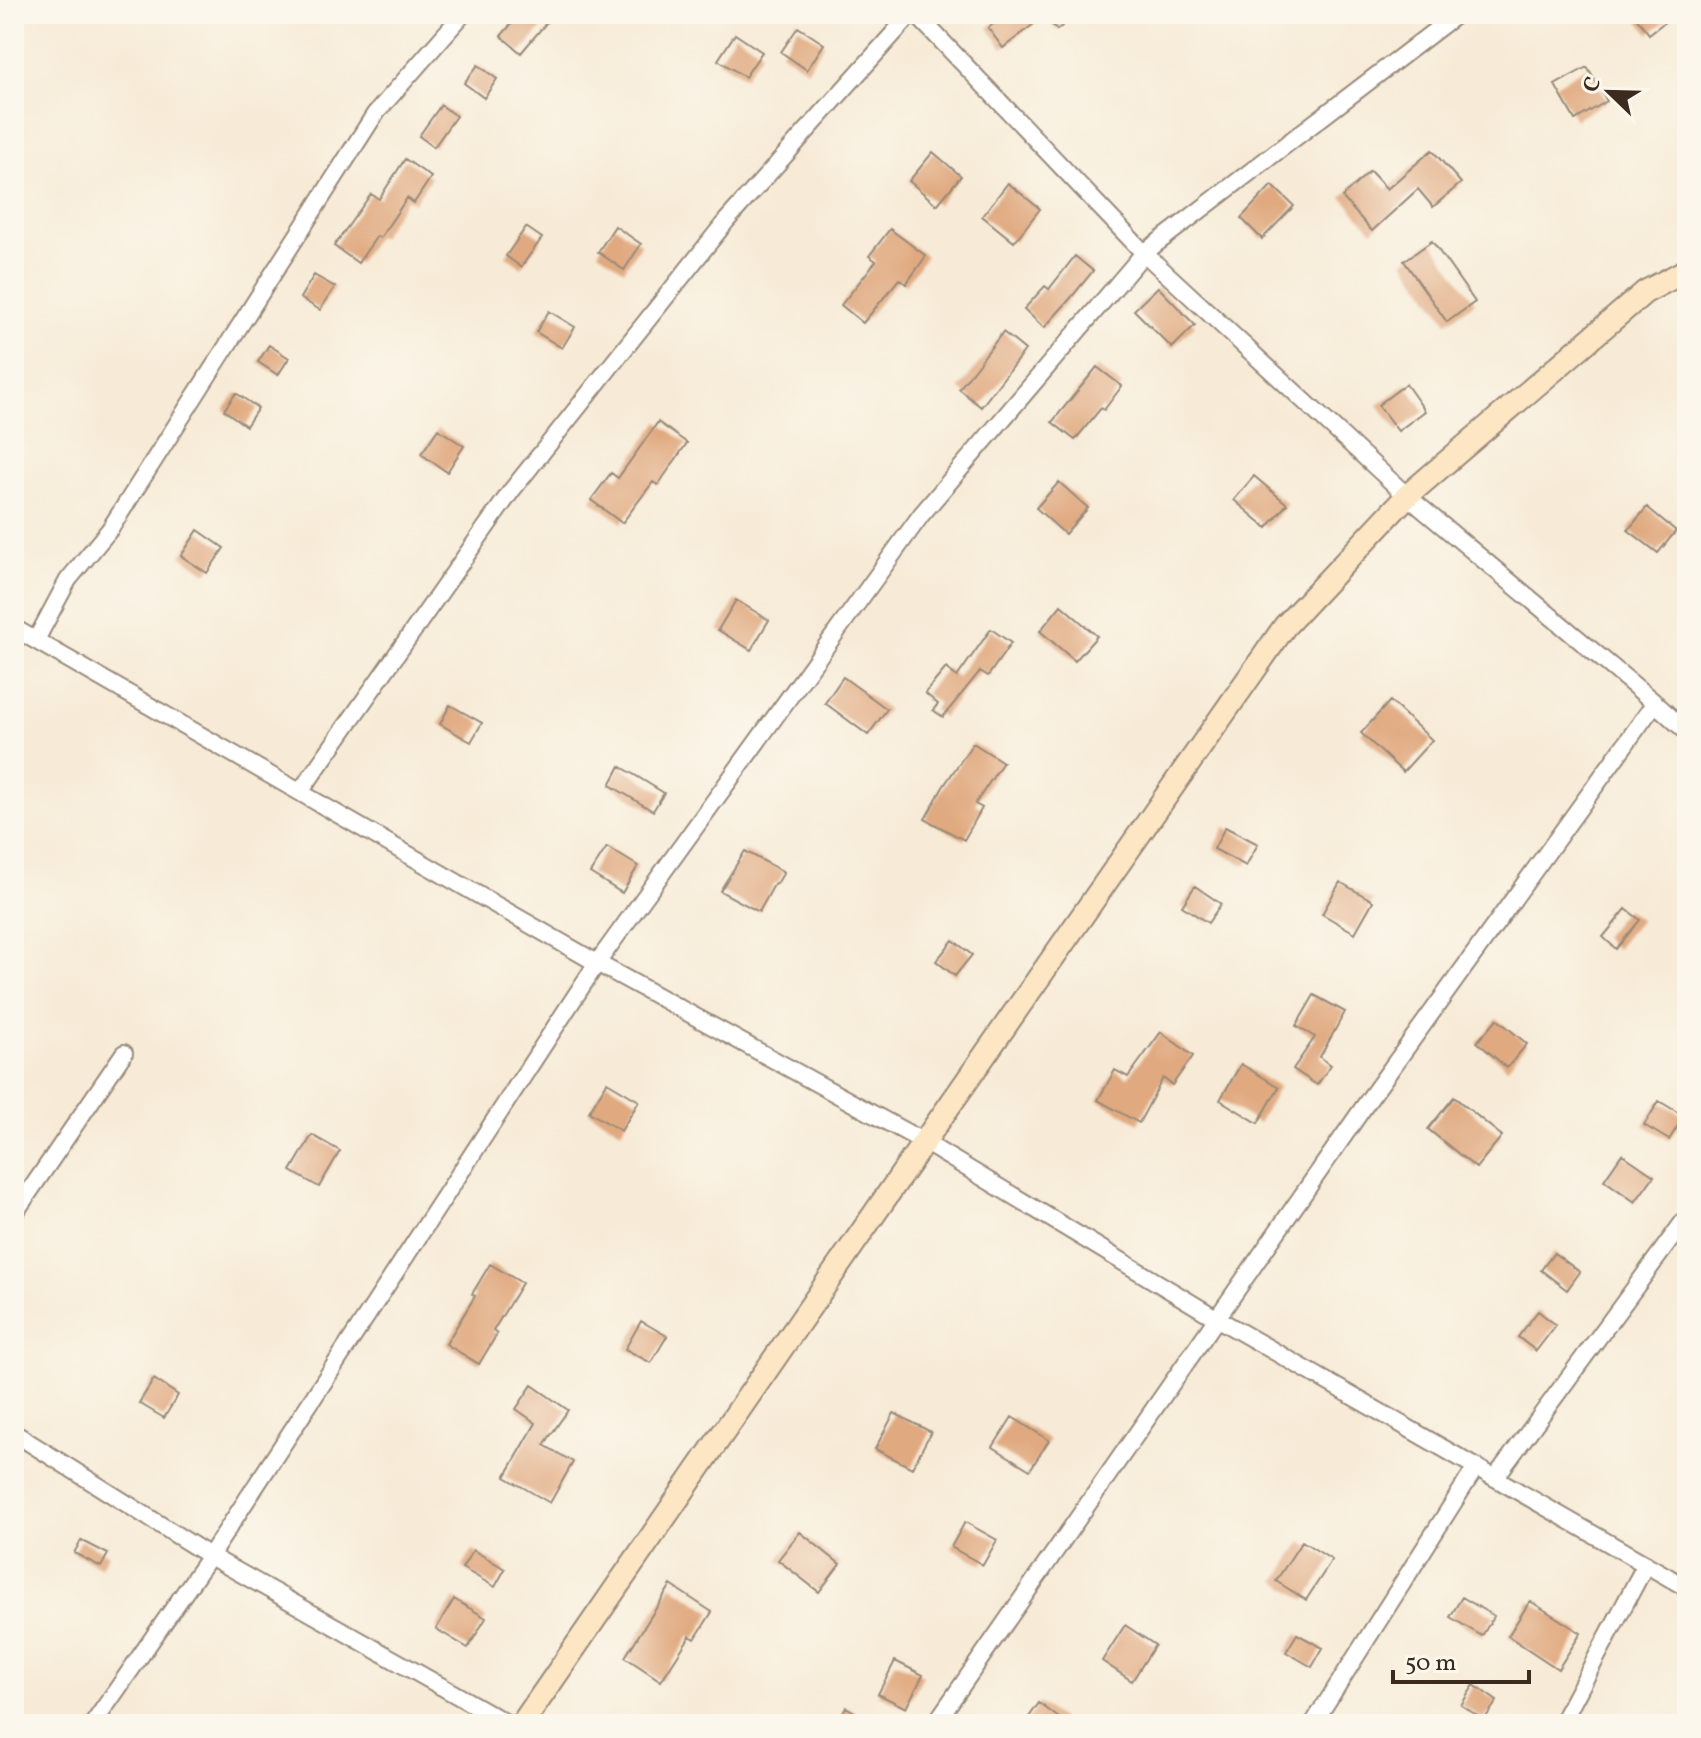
<svg xmlns="http://www.w3.org/2000/svg" width="1701" height="1738" font-family="Vollkorn,serif">
	<style>
		.building { fill: #e0a97f }
		.lines { fill: none; stroke-linecap: round; stroke-linejoin: round }
		.street-casing { stroke: #998a7a; stroke-width: 20 }
		.secondary-casing { stroke: #998a7a; stroke-width: 26 }
		.street { stroke: #fff; stroke-width: 16 }
		.secondary { stroke: #fce6c4; stroke-width: 22 }
	</style>
	<rect width="100%" height="100%" fill="#fbf7ec"/>
	<filter id="ink" filterUnits="userSpaceOnUse"><feTurbulence type="fractalNoise" baseFrequency=".0125" numOctaves="2"/><feDisplacementMap in="SourceGraphic" scale="16" xChannelSelector="R" yChannelSelector="G"/><feConvolveMatrix kernelMatrix="1 2 1 2 8 2 1 2 1" color-interpolation-filters="sRGB"/></filter>
	<filter id="wash" filterUnits="userSpaceOnUse"><feTurbulence type="fractalNoise" baseFrequency=".006" numOctaves="4" result="noise"/><feDisplacementMap in="SourceGraphic" scale="32" xChannelSelector="R" yChannelSelector="G"/><feGaussianBlur stdDeviation="1.8" result="paint"/><feColorMatrix in="noise" values="0 0 0 0 0 0 0 0 0 0 0 0 0 0 0 0 0 1.4 0 .05"/><feComposite in="paint" operator="in"/></filter>
	<g filter="url(#wash)">
		<rect width="100%" height="100%" fill="#f7ebd7"/>
		<g id="blocks">
			<path class="building" d="M520,14H537L547,22L521,53L501,36Z
				M1006,14H1076L1057,30L1044,16L1003,48L988,28Z
				M1634,14H1675L1649,34Z
				M798,27L824,44L807,70L781,52Z
				M735,34L762,52L745,77L718,60Z
				M478,65L497,79L484,98L464,83Z
				M1587,67L1607,101L1575,120L1555,85Z
				M441,105L456,116L434,147L419,136Z
				M1432,150L1461,183L1433,207L1418,189L1372,231L1342,197L1370,171L1387,189Z
				M933,152L961,176L937,205L909,181Z
				M405,159L431,177L414,203L407,198L380,238L377,236L358,263L334,246L371,194L379,199Z
				M1008,183L1040,209L1014,242L982,216Z
				M1272,185L1294,206L1262,239L1241,218Z
				M615,226L641,244L624,270L598,252Z
				M526,227L542,238L521,267L506,256Z
				M890,229L926,256L906,284L899,279L863,323L841,305L876,261L869,256Z
				M1432,241L1475,302L1447,322L1404,261Z
				M1075,256L1093,271L1070,299L1044,328L1024,309L1045,286L1049,289Z
				M314,275L335,287L320,310L300,298Z
				M1158,287L1195,325L1172,348L1134,310Z
				M549,311L575,327L562,348L536,332Z
				M1003,332L1025,350L981,407L959,389Z
				M269,345L289,358L278,375L258,362Z
				M1097,367L1122,386L1104,410L1101,408L1075,440L1052,422Z
				M1406,384L1425,411L1398,431L1378,405Z
				M236,393L258,408L246,426L224,410Z
				M658,422L687,443L658,485L653,482L622,523L591,500L611,473L618,478Z
				M438,429L464,446L447,472L421,454Z
				M1254,476L1287,504L1267,528L1234,500Z
				M1059,482L1088,508L1065,534L1036,508Z
				M1647,507L1676,531L1658,553L1628,530Z
				M198,530L224,548L207,573L181,556Z
				M736,600L769,620L751,650L718,630Z
				M1061,605L1097,636L1075,661L1040,631Z
				M991,629L1011,643L988,676L980,671L943,717L933,710L938,704L925,693L946,668L957,677Z
				M843,677L887,709L868,735L825,703Z
				M1390,701L1432,740L1403,772L1361,733Z
				M450,705L482,723L471,742L440,724Z
				M973,743L1003,762L975,804L982,808L964,840L925,819L943,787Z
				M620,766L664,793L653,811L610,785Z
				M1225,827L1258,844L1246,866L1214,849Z
				M607,847L638,866L622,893L590,873Z
				M745,851L784,872L777,884L775,883L759,912L720,891Z
				M1340,882L1373,901L1355,933L1322,914Z
				M1195,886L1221,904L1208,923L1182,906Z
				M1626,909L1640,920L1616,949L1603,937Z
				M953,940L972,955L955,976L936,961Z
				M1314,995L1345,1012L1320,1057L1331,1065L1317,1085L1293,1069L1315,1037L1296,1026Z
				M1497,1019L1527,1044L1507,1068L1477,1042Z
				M1161,1032L1193,1056L1172,1085L1163,1078L1139,1123L1098,1100L1115,1070L1128,1077Z
				M1241,1064L1279,1087L1258,1123L1220,1100Z
				M607,1082L639,1101L621,1131L589,1112Z
				M1454,1097L1502,1136L1476,1168L1428,1129Z
				M1659,1101L1684,1116L1669,1140L1644,1125Z
				M312,1135L340,1151L319,1187L291,1171Z
				M1622,1154L1654,1176L1635,1202L1604,1180Z
				M1554,1253L1580,1272L1567,1290L1541,1270Z
				M490,1264L522,1283L493,1331L497,1334L479,1364L446,1344L475,1296L472,1294Z
				M1538,1311L1556,1325L1536,1351L1518,1337Z
				M641,1321L667,1336L651,1363L625,1349Z
				M154,1379L178,1395L164,1418L139,1403Z
				M532,1385L568,1410L544,1445L573,1462L550,1503L505,1477L536,1423L516,1409Z
				M894,1413L931,1432L912,1468L875,1449Z
				M1012,1417L1049,1440L1030,1470L993,1447Z
				M965,1522L997,1540L983,1565L951,1547Z
				M800,1532L840,1564L819,1592L778,1560Z
				M81,1540L108,1554L101,1567L74,1553Z
				M1302,1541L1332,1560L1306,1600L1276,1581Z
				M473,1550L505,1569L495,1587L462,1568Z
				M671,1585L712,1612L695,1639L690,1636L661,1681L625,1657Z
				M1462,1597L1494,1616L1482,1636L1450,1617Z
				M454,1599L486,1618L468,1648L436,1629Z
				M1530,1601L1581,1633L1558,1669L1508,1636Z
				M1125,1625L1155,1645L1132,1681L1102,1661Z
				M1297,1634L1323,1648L1312,1667L1286,1652Z
				M895,1661L923,1675L906,1708L878,1694Z
				M1474,1685L1497,1701L1484,1720L1461,1705Z
				M1039,1703L1067,1724H1024Z
				M846,1707L875,1724H836Z"/>
		</g>
	</g>
	<g filter="url(#ink)">
		<use href="#blocks" fill-opacity="0" stroke="#998a7a" stroke-width="2"/>
		<g class="lines">
			<defs>
				<path id="street" d="M916,14L1144,253L1407,496L1655,703L1687,732
					M14,628L597,963L924,1142L1216,1318L1687,1588
					M36,640L68,580L110,529L375,114L463,14
					M300,792L512,490L727,220L911,14
					M14,1214L124,1053
					M14,1433L210,1556L508,1724
					M1495,1478L1687,1217
					M93,1724L210,1556L597,963L921,515L1144,253L1457,14
					M935,1724L1370,1098L1655,703
					M1313,1724L1476,1467
					M1561,1724L1646,1564"/>
				<path id="secondary" d="M522,1724L924,1142L1285,626L1407,496L1645,292L1687,270"/>
			</defs>
			<use href="#street" class="street-casing"/>
			<use href="#secondary" class="secondary-casing"/>
			<use href="#street" class="street"/>
			<use href="#secondary" class="secondary"/>
		</g>
	</g>
	<rect width="1701" height="1738" fill="none" stroke="#fbf7ec" stroke-width="48"/>
	<g transform="translate(1609 92) rotate(293)" stroke="#fbf7ec" stroke-width="6" paint-order="stroke">
	<path d="M0-6L14 30L0 20L-14 30Z" fill="#3b2a1e"/>
	<text y="-12" font-size="22" font-weight="bold" text-anchor="middle" fill="#3b2a1e">С</text>
	</g>
	<path d="M1393 1670v12h136v-12" fill="none" stroke="#3b2a1e" stroke-width="4"/>
	<text x="1405" y="1670" font-size="24" fill="#3b2a1e" stroke="#fbf7ec" stroke-width="6" paint-order="stroke">50 m</text>
</svg>
